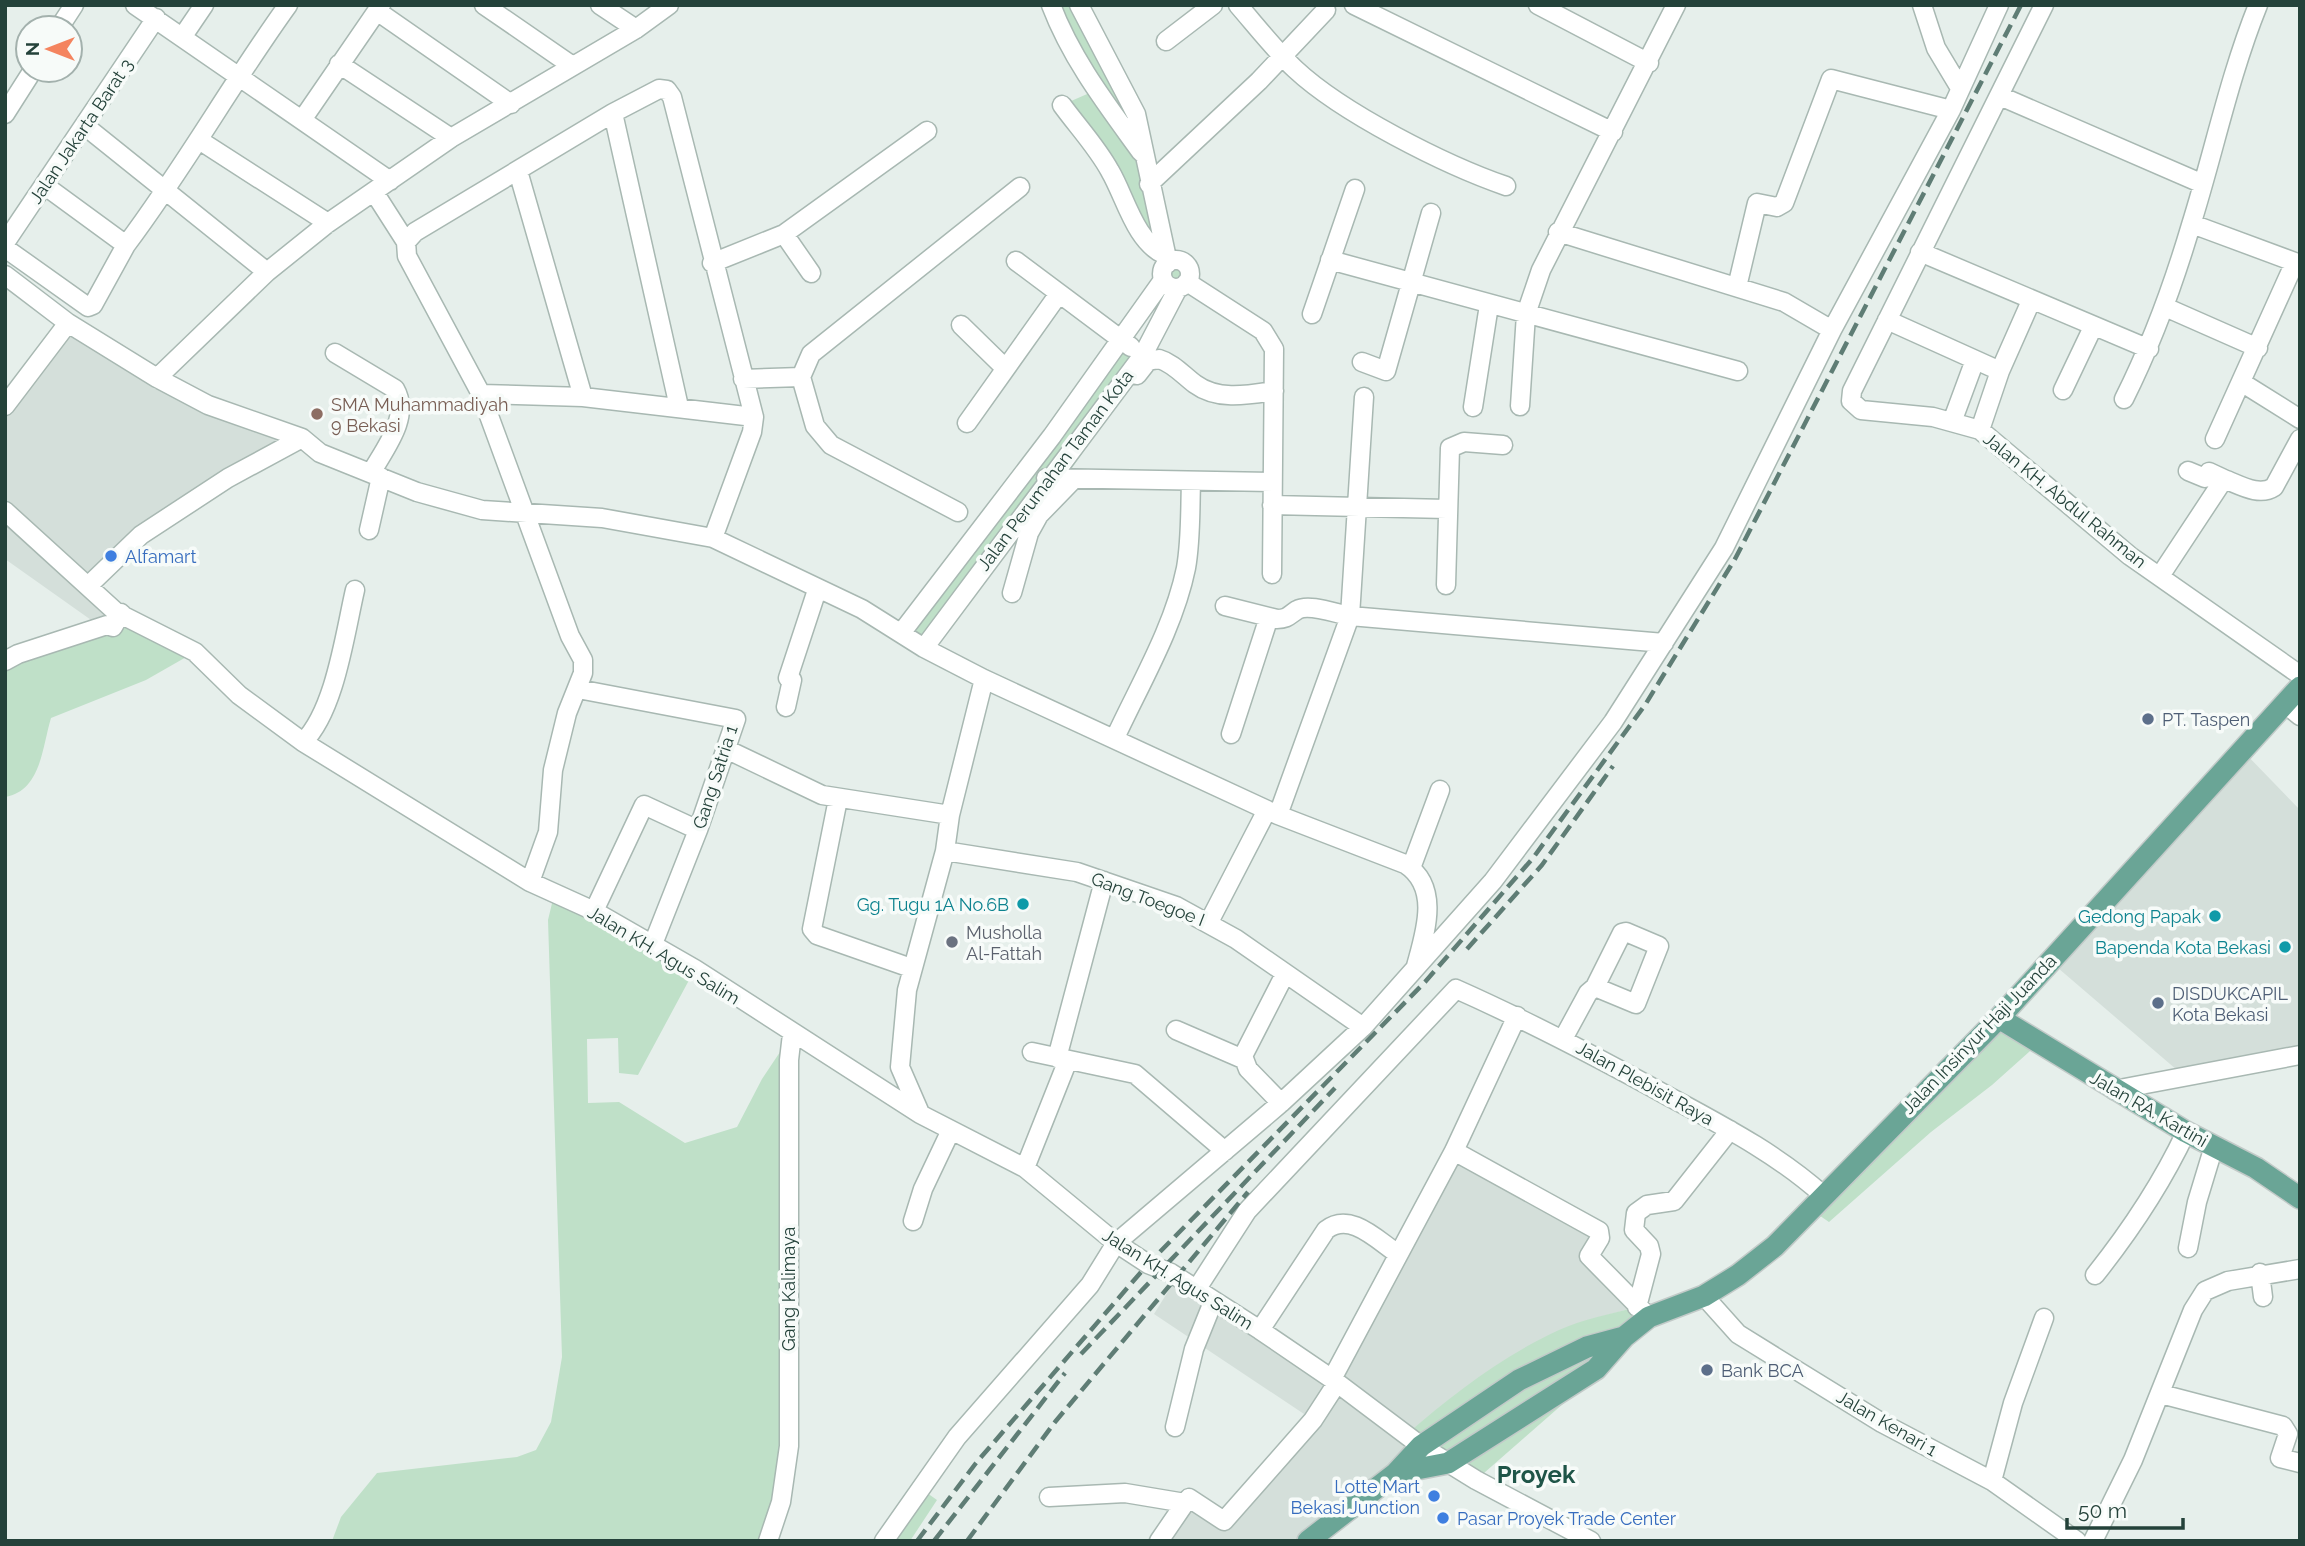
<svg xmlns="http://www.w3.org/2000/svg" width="2305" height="1546" font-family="Raleway,sans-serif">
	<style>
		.built { fill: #d4dfda }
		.green { fill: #bfe0c8 }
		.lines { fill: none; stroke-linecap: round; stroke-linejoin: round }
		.minor-casing { stroke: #a8b8b2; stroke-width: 21 }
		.major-casing { stroke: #c2cac8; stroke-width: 24 }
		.minor { stroke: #fff; stroke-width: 18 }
		.major { stroke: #6aa596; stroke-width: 21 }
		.rail { stroke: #5f7d75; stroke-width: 4.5; stroke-dasharray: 14 7; stroke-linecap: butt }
		.education-dot { fill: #8d6e63; stroke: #f7fbf9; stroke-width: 2.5 }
		.shop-dot { fill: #3f7fe0; stroke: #f7fbf9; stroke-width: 2.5 }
		.service-dot { fill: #5c6f8a; stroke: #f7fbf9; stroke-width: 2.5 }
		.culture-dot { fill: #0f9aa8; stroke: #f7fbf9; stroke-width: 2.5 }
		.worship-dot { fill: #6b7280; stroke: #f7fbf9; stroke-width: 2.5 }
		.labels { text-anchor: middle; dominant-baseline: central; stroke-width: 7; stroke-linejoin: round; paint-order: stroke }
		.street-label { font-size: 18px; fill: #24423a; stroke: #f7fbf9 }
		.education-label { font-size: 18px; fill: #785e54; stroke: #f7fbf9; text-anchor: start }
		.shop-label { font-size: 18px; fill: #366cbe; stroke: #f7fbf9; text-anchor: start }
		.service-label { font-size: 18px; fill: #4e5e75; stroke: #f7fbf9; text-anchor: start }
		.culture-label { font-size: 18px; fill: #0d838f; stroke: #f7fbf9; text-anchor: end }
		.worship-label { font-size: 18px; fill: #5b616d; stroke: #f7fbf9; text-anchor: start }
		.district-label { font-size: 24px; font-weight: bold; fill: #1f5548; stroke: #f7fbf9 }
	</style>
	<rect width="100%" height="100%" fill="#e6efeb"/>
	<path class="built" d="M68,323L157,378L302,438L193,500L88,586L116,612L101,627L5,559V407Z
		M2243,751L2300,810V1047L2177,1070L2051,962Z
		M1454,1151L1599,1231L1589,1256L1637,1307L1592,1319L1421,1446L1308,1541H1159L1185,1503L1223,1521L1313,1420L1154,1314L1177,1277L1332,1379Z"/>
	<path class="green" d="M1052,5H1079L1120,85L1165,255L1062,105L1094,91Z
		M1176,260L1184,263L1189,269V278L1173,287L1162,272Z
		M1122,340L1145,364L1065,478L924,648L902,632Z
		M117,620L195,652L146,680L51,718C42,748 41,791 5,797V661Z
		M554,895L695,969L638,1075L619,1073L618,1038L587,1039L588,1103L619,1102L685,1143L737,1127L762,1079L792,1034L789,1446L768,1541H332L341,1517L377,1473L517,1457L536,1450L551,1422L562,1357L548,920Z
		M1999,1018L2038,1044L1992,1085L1931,1132L1829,1222L1810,1209Z
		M1637,1307L1649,1317L1588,1382L1476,1480L1406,1435C1453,1394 1501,1357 1559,1330C1583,1319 1611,1314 1637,1307Z
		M920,1488L937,1500L910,1541H884Z"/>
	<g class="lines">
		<defs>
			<path id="minor" d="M135,5L390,181
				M484,5L571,65
				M600,5L636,29
				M1051,5C1072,60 1107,105 1141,152
				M1079,5L1136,114L1168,263
				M1238,5C1257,27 1275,50 1295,69C1342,113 1445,165 1506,186
				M1354,5L1613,132
				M1538,5L1649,63
				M1922,5L1936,48L1960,88
				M2044,5L1852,391L1851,401L1861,410L1933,417L1980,430L2130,556L2300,675
				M377,11L511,104
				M59,28L74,5
				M183,36L204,5
				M1166,41L1213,5
				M339,64L451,138
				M2000,96L2203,184
				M1062,105C1078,127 1097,147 1110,171C1125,196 1135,242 1165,255
				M613,113L679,407
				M5,114L33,70
				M302,120L381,5
				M85,126L267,272
				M199,140L328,223
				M518,171L583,397
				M1149,184L1259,81L1326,10
				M44,185L126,245C184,168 231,84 288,5
				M374,192L406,242
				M2192,224L2300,264
				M1558,232L1784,302L1832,330
				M784,234L811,273
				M5,243L156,18
				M5,248L88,307L93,305L126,245
				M1920,252L2149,349
				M1330,260L1738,371
				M1162 274a14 14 0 1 1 28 0a14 14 0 1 1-28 0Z
				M1016,261L1131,347
				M712,263L784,234L927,131
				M5,275L68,323L157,378L208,405L302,438L320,453L417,492L482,510L602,518L713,538L862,609L924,648L984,679L1278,815L1405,864C1441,887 1425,933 1416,966
				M1187,282L1263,331L1274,349L1272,574
				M1737,287L1757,203L1777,207L1784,203L1831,79L1951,110
				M2165,307L2258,348
				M1312,314L1355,189
				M1887,320L2000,371
				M961,325L1005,368
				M335,353L395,389C411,417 385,448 371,473
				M1362,362L1386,371L1431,213
				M1137,375L1148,361L1159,359C1173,363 1183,375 1195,384C1218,401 1248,395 1274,391
				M157,378L267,272L328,223L451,138L636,29L669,5
				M743,379L801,377
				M2241,382L2300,419
				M2063,390L2093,327
				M481,394L583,397L754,417
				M2124,399C2152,343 2173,286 2191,225C2214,152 2229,77 2258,5
				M5,406L68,323
				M1520,406L1526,314L1541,270L1676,5
				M1473,407L1489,305
				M1952,422L1975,360
				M967,423L1058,295
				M1980,430L2000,371L2031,301
				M2215,439L2295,262
				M2188,471L2205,478L2209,472L2224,479
				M1046,478L1272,482
				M1272,505L1447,509
				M5,511L116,612L195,652L239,695L303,742L530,882L594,911L695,969L920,1114L1025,1168L1116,1243L1148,1264L1171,1273L1260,1330L1332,1379L1421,1446L1476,1480L1591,1541
				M958,512L831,445L815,426L801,377L811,354L1020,187
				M369,530L381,477
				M2160,576L2224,479C2240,485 2259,497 2274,487L2300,439
				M1446,585L1450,448L1464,442L1503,445
				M88,586L141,535L228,478L302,438
				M1012,593L1029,533L1039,515L1074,479
				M1225,606L1277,619C1288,619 1289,615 1297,610C1309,603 1337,614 1350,616L1664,643
				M902,632L1052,436L1163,280
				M924,648L1143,355L1178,288
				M5,661L18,654L107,625L113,627L121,613
				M578,689L736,719L698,830L653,944
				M2285,704L2300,716
				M786,707L792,680L788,678L817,590
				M1231,734L1269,617
				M1115,738C1140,684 1174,627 1186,568C1191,540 1190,511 1191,482
				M303,742C335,711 345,633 355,590
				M726,749L822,795L950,815
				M838,799L812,929L817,935L911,968
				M1278,815L1350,616L1364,397
				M945,851L1077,872L1176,906L1236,939L1363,1027
				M1411,868L1440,790
				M530,882L548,832L553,770L567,713L583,673V660L570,636L481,394L407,256L406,242L415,232L613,113L659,89L667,90L672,97L754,417L752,432L713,538
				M594,911L644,805L698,830
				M1209,922L1267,810
				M1176,1030L1243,1059
				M1563,1039L1588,993L1595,987L1622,933L1626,932L1659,946L1636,1004L1595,987
				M1032,1052L1135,1074L1225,1151
				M1057,1058L1104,881
				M2114,1090L2300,1055
				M1281,1103L1248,1069L1243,1056L1285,974
				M920,1113L900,1067L907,990L945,851L950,815L984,679
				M1454,1151L1599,1231L1600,1238L1589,1256L1649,1317
				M1025,1168L1068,1060
				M913,1221L923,1189L951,1130
				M2188,1248L2197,1202L2214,1146
				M2260,1273L2263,1297
				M2095,1275C2130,1231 2162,1183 2186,1132
				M1196,1290L1247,1211L1456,989C1528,1021 1597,1057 1666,1095C1721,1125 1776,1153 1823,1195
				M1704,1296L1738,1334L1882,1423L1992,1481L2077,1541
				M1637,1307L1651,1254L1649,1246L1634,1230L1636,1213L1647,1205L1674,1201L1730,1130
				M1260,1330L1326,1230C1350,1211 1377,1240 1398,1254
				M1332,1379L1454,1151L1517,1016
				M2161,1394L2283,1426L2288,1434L2280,1458L2300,1463
				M1175,1427L1194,1349L1213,1302
				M1992,1481L2013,1403L2044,1318
				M1049,1497L1125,1493L1185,1503L1189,1498L1224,1521L1313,1420L1337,1383
				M768,1541L781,1502L789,1446V1060L792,1034
				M884,1541L957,1437L1090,1285L1116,1243L1281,1103L1363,1027L1493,881L1613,722L1724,548L1832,330L1951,110L1999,5
				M1159,1541L1185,1503
				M2093,1541L2133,1460L2193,1310L2205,1291L2228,1281L2300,1269"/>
			<path id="major" d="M1999,1018L2186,1132L2256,1168L2300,1198
				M1396,1473L1448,1463L1596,1369L1624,1337L1649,1317L1704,1296L1738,1275L1775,1246L1999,1018L2300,687
				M1308,1541L1396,1473L1421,1446L1519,1380L1587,1347L1624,1337"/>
		</defs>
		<use href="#minor" class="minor-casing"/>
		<use href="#major" class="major-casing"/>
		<use href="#minor" class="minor"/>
		<use href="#major" class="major"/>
		<path class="rail" d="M1467,949L1542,865L1613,766
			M1081,1354L1335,1088
			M917,1541L976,1463L1148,1264L1425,982L1533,858L1645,705L1735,559L2021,5
			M934,1541L1065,1373
			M967,1541L1055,1422L1248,1192"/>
	</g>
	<circle class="education-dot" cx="317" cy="414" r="7"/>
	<g class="shop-dot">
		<circle cx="111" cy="556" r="7"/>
		<circle cx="1434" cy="1496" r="7"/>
		<circle cx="1443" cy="1518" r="7"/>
	</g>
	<g class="service-dot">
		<circle cx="2148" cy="719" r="7"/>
		<circle cx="2158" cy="1003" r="7"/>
		<circle cx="1707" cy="1370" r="7"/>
	</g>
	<g class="culture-dot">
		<circle cx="1023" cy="904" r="7"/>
		<circle cx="2215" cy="916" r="7"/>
		<circle cx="2285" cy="947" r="7"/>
	</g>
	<circle class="worship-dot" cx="952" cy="942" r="7"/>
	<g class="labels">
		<g class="street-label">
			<text transform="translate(81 131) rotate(-56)">Jalan Jakarta Barat 3</text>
			<text transform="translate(1055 470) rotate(-53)">Jalan Perumahan Taman Kota</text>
			<text transform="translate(2065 500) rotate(39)">Jalan KH. Abdul Rahman</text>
			<text transform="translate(715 777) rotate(-72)">Gang Satria 1</text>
			<text transform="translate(1148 899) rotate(21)">Gang Toegoe I</text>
			<text transform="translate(664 955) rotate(31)">Jalan KH. Agus Salim</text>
			<text transform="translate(1979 1034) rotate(-46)">Jalan Insinyur Haji Juanda</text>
			<text transform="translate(1645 1083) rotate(29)">Jalan Plebisit Raya</text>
			<text transform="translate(2149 1109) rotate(30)">Jalan RA. Kartini</text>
			<text transform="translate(1178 1279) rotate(32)">Jalan KH. Agus Salim</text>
			<text transform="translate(788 1289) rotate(-90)">Gang Kalimaya</text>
			<text transform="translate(1887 1423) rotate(30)">Jalan Kenari 1</text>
		</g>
		<g class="education-label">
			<text x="331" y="404">SMA Muhammadiyah<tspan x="331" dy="21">9 Bekasi</tspan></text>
		</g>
		<g class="shop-label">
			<text x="125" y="556">Alfamart</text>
			<text x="1420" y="1486" text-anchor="end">Lotte Mart<tspan x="1420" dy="21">Bekasi Junction</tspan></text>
			<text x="1457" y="1518">Pasar Proyek Trade Center</text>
		</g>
		<g class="service-label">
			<text x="2162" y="719">PT. Taspen</text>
			<text x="2172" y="993">DISDUKCAPIL<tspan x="2172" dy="21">Kota Bekasi</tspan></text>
			<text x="1721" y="1370">Bank BCA</text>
		</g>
		<g class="culture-label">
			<text x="1009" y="904">Gg. Tugu 1A No.6B</text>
			<text x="2201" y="916">Gedong Papak</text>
			<text x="2271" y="947">Bapenda Kota Bekasi</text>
		</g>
		<g class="worship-label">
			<text x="966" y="932">Musholla<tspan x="966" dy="21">Al-Fattah</tspan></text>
		</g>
		<g class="district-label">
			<text x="1536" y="1474">Proyek</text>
		</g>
	</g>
	<rect width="2305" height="1546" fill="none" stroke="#24423a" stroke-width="14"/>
	<g transform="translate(49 49) rotate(270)"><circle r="33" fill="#f7fbf9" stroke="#a3b1ad" stroke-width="2"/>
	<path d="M0-5L12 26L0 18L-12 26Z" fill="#f4845f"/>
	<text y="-10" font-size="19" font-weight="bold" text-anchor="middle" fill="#24423a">N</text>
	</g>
	<path d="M2067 1518v10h116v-10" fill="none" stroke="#24423a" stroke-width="3.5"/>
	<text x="2078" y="1518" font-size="21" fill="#24423a" stroke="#f7fbf9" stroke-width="5" paint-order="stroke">50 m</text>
</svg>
